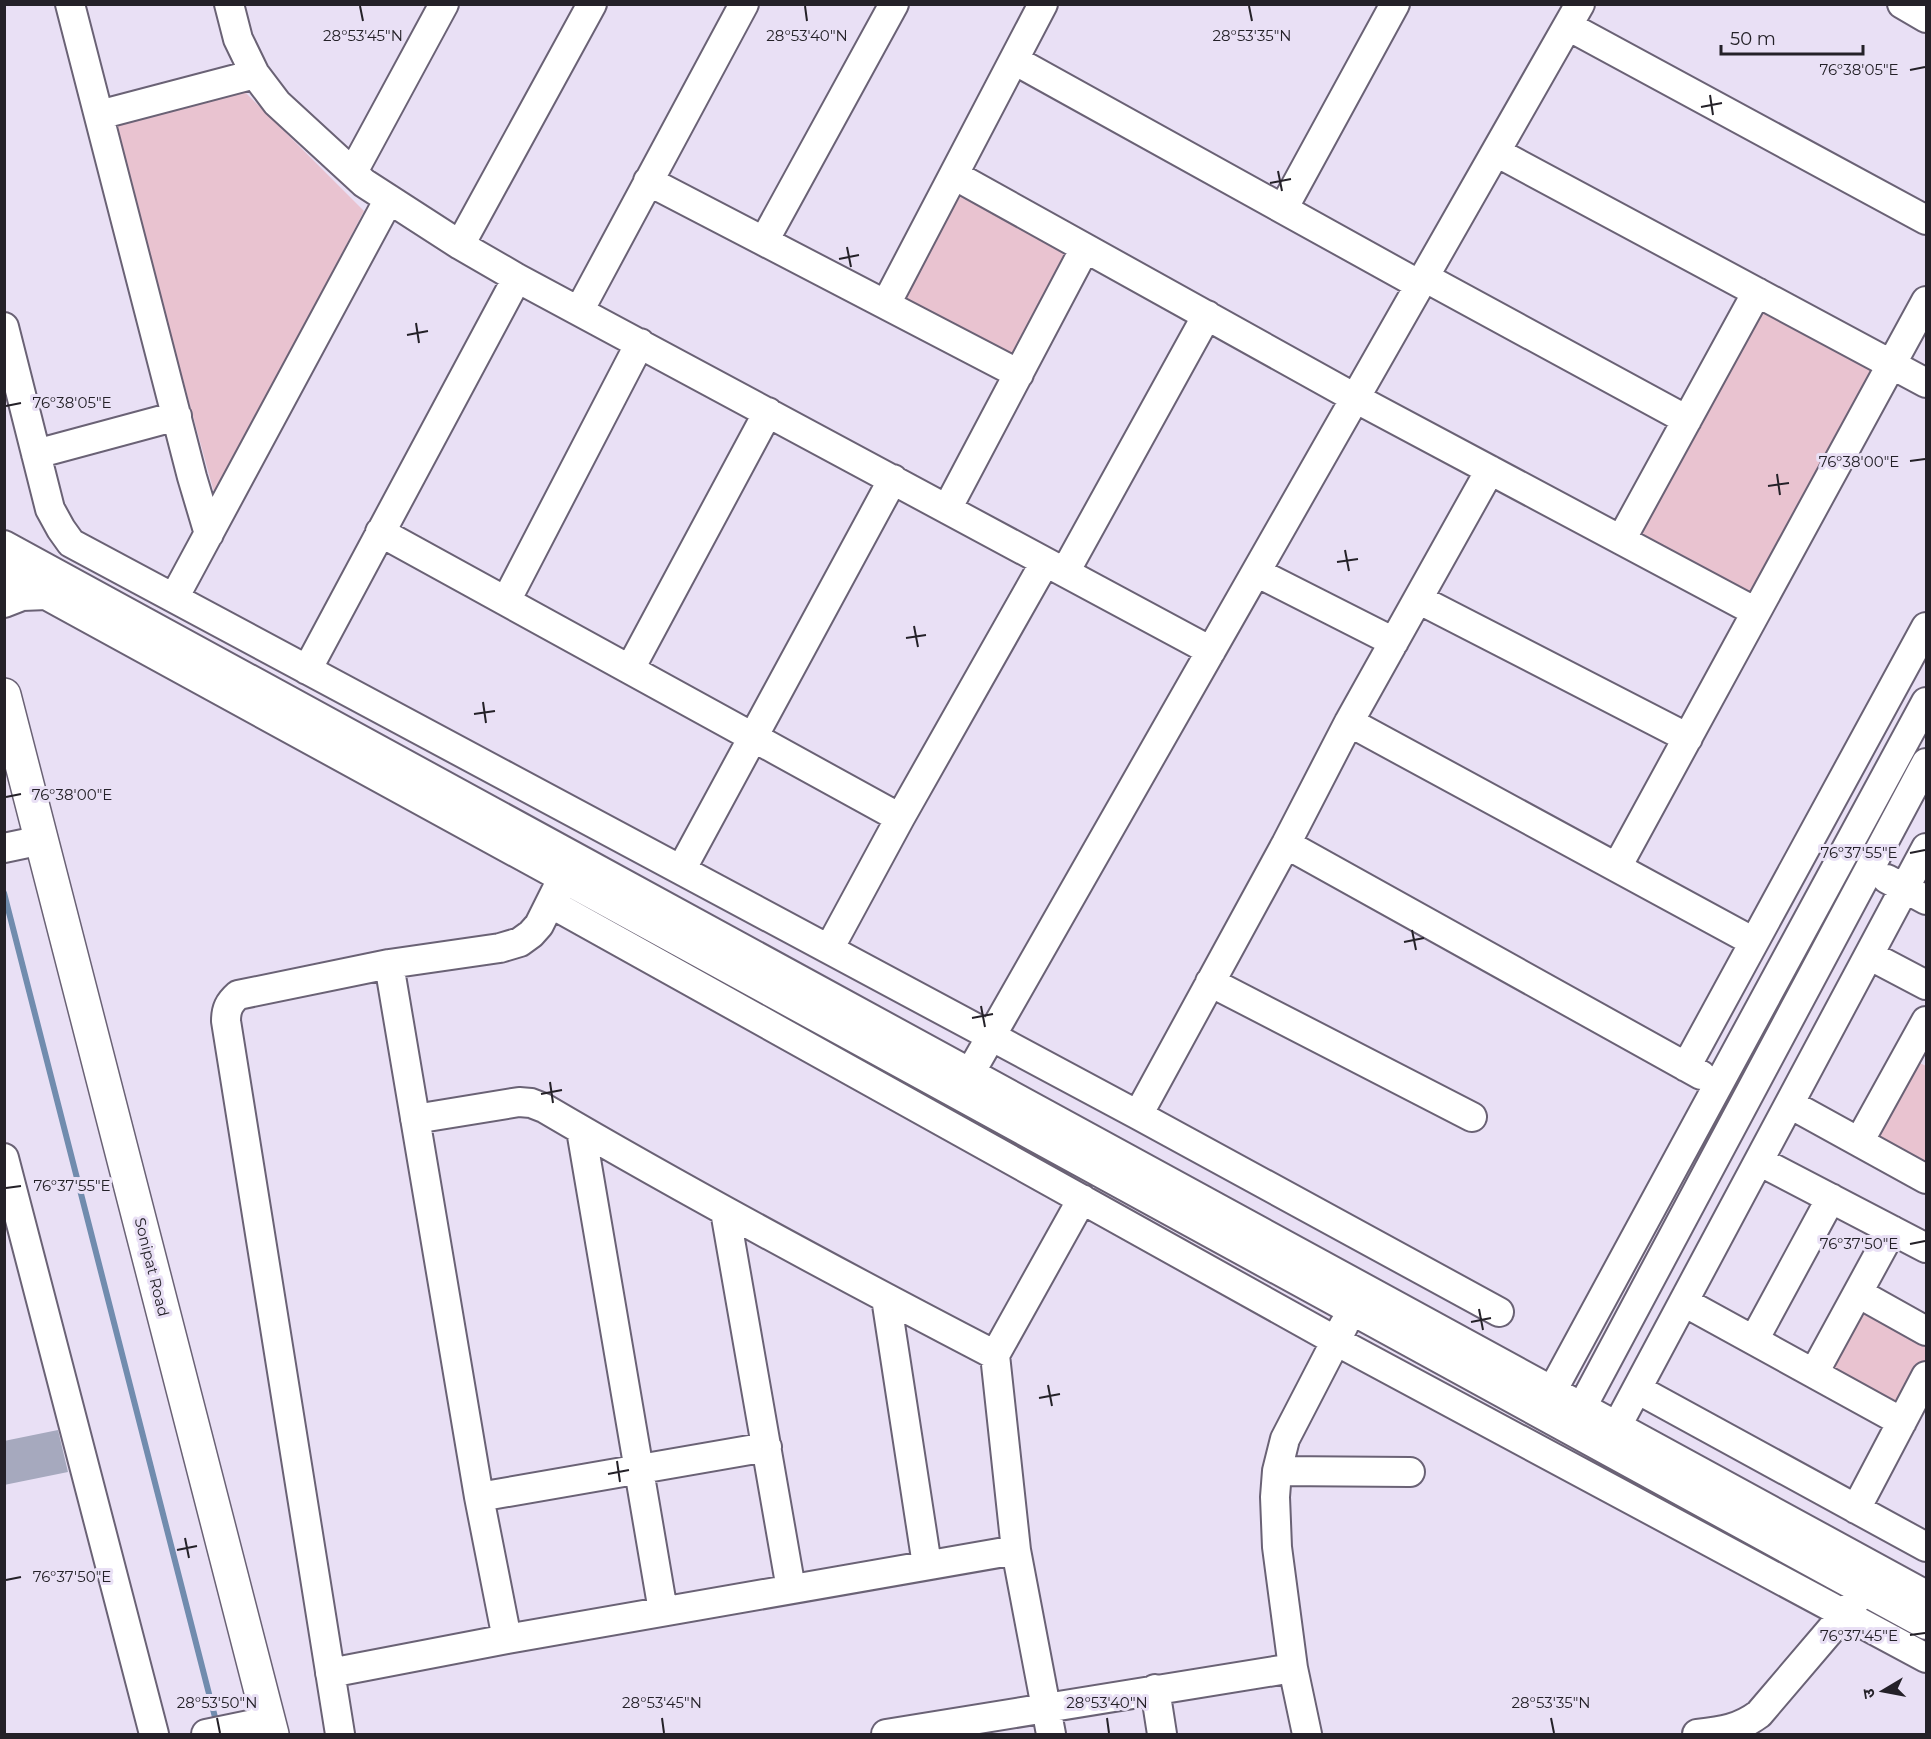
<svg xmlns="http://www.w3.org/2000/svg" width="1931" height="1739" font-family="Montserrat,'Noto Sans Devanagari',sans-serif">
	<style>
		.green { fill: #e9c3d0 }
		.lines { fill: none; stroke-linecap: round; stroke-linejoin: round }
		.stream { stroke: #718cae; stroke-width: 6 }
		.building { fill: #a6a9be }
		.minor-casing { stroke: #6a6275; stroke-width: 32 }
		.major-casing { stroke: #6a6275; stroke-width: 36 }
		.minor { stroke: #fff; stroke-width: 28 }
		.major { stroke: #fff; stroke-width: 33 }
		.ticks { fill: none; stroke: #242128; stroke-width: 2 }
		.labels { text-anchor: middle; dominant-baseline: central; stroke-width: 6; stroke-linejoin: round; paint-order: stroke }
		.street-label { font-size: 15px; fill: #242128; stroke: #e9e0f5 }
		.ticks-label { font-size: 15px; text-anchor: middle; fill: #242128; stroke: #e9e0f5; stroke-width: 6; stroke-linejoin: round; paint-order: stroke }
	</style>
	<rect width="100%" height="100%" fill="#e9e0f5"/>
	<path class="green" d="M243,90L364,211L215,496L113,126Z
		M955,192L1070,251L1014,360L900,301Z
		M1761,307L1875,370L1752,598L1637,534Z
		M1914,1060L1926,1066V1166L1873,1137Z
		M1863,1306L1926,1341V1359L1899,1409L1828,1369Z"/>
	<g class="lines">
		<path class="stream" d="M4,893L217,1725"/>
	</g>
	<path class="building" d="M58,1430L68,1472L4,1485V1441Z"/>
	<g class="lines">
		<defs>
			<path id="minor" d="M70,4L192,477L209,534
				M229,4L238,39L255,74L277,103L364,183L460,245L517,278L1211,651
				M1902,4L1926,18
				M1568,26L1926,220
				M1014,60L1420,285
				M99,115L255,74
				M1496,152L1926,383
				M353,172L444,4
				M954,175L1355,398L1756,612
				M648,181L1019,374
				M1283,209L1395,4
				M764,241L894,4
				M460,245L592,4
				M1424,277L1687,420
				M886,304L1043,4
				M579,311L744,4
				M4,327L50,509L61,529L71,543L1138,1115L1499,1312
				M36,454L177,416
				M947,509L1085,248
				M380,532L900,818
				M1621,540L1757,292
				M4,545L1926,1595
				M4,572L1926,1625
				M1065,572L1207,315
				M1256,572L1394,642
				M174,598L389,199
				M1418,599L1688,738
				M506,601L640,343
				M4,603L22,596L47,595
				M630,669L768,412
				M307,670L517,278
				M1349,722L1754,942
				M1286,844L1701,1075
				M4,848L42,840
				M1617,867L1926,301
				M681,870L893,479
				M1887,879L1926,900
				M550,903L1336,1341L1926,1658
				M829,949L900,818L1045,562
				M1869,955L1926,985
				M389,964L479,1497L507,1639
				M1210,982L1472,1117
				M1686,1067L1926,627
				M961,1089L1580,4
				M1790,1104L1926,1179
				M1138,1115L1286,844L1349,722L1490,470
				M415,1119L519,1102L531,1103L544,1108C692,1195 843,1276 995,1355
				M581,1130L663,1611
				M1859,1142L1926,1021
				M4,1158L154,1734
				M1759,1161L1926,1248
				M725,1211L791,1589
				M1858,1293L1926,1331
				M886,1298L927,1565
				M1684,1302L1902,1422
				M1754,1340L1831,1198
				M1814,1373L1892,1230
				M1637,1389L1926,1547
				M1544,1406L1926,702
				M1574,1422L1926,763
				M1617,1426L1926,848
				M1277,1471L1410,1472
				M479,1497L767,1447
				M1856,1509L1926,1376
				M1293,1668L1307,1734
				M330,1673L507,1639L1016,1550
				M1155,1689L1162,1734
				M206,1734L268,1721
				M340,1734L226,1021C226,1009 229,1003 238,995L389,964L500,948L520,942L531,934L539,925L558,887
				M886,1734L1293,1668L1277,1547L1275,1497L1277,1471L1285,1439L1344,1325
				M1051,1734L1016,1550L995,1355L1082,1199
				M1697,1734C1722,1731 1739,1729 1759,1714L1857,1599"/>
			<path id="major" d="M4,695L272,1734"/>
		</defs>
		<use href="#minor" class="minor-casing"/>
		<use href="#major" class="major-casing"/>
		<use href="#minor" class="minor"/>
		<use href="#major" class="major"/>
	</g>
	<path class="ticks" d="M360,6L363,21M805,6L807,21M1249,6L1252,21M1910,70L1925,67M1710,95L1713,115M1701,107L1722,103M1278,171L1282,191M1270,183L1291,179M847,247L851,267M839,259L859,255M416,323L419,343M407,335L428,331M6,406L21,403M1910,461L1925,459M1777,474L1780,495M1768,486L1789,483M1345,550L1349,571M1337,562L1358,559M914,626L918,647M906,638L926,635M483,702L486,723M474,714L495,711M6,797L21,794M1910,853L1925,850M1412,930L1416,950M1404,942L1424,938M981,1006L985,1027M972,1018L993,1014M550,1082L553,1103M541,1094L562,1090M6,1188L21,1186M1910,1244L1925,1241M1479,1309L1483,1330M1471,1322L1491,1318M1048,1385L1052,1406M1039,1398L1060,1394M617,1461L620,1482M608,1474L629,1470M185,1538L189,1558M177,1550L197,1546M6,1580L21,1577M1910,1635L1925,1633M217,1718L220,1733M662,1718L664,1733M1107,1718L1109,1733M1551,1718L1554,1733"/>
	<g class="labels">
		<g class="street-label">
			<text transform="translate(152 1267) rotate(76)">Sonipat Road</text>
		</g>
	</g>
	<g class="ticks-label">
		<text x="363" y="41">28°53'45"N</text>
		<text x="807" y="41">28°53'40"N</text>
		<text x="1252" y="41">28°53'35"N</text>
		<text x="1859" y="75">76°38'05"E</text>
		<text x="72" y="408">76°38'05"E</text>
		<text x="1859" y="467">76°38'00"E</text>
		<text x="72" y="800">76°38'00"E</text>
		<text x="1859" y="858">76°37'55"E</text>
		<text x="72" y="1191">76°37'55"E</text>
		<text x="1859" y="1249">76°37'50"E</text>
		<text x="72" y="1582">76°37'50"E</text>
		<text x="1859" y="1641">76°37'45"E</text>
		<text x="217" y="1708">28°53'50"N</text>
		<text x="662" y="1708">28°53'45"N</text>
		<text x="1107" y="1708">28°53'40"N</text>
		<text x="1551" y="1708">28°53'35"N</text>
	</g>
	<rect width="1931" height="1739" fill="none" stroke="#242128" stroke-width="12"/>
	<g transform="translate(1883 1691) rotate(260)" stroke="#e9e0f5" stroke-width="4.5" paint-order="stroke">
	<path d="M0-4.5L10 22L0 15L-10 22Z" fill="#242128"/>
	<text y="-9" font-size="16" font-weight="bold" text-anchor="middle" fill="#242128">उ</text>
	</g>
	<path d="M1721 45v9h142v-9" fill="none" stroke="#242128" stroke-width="3"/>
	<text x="1730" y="45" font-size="18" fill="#242128" stroke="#e9e0f5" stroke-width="4.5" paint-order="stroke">50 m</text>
</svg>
